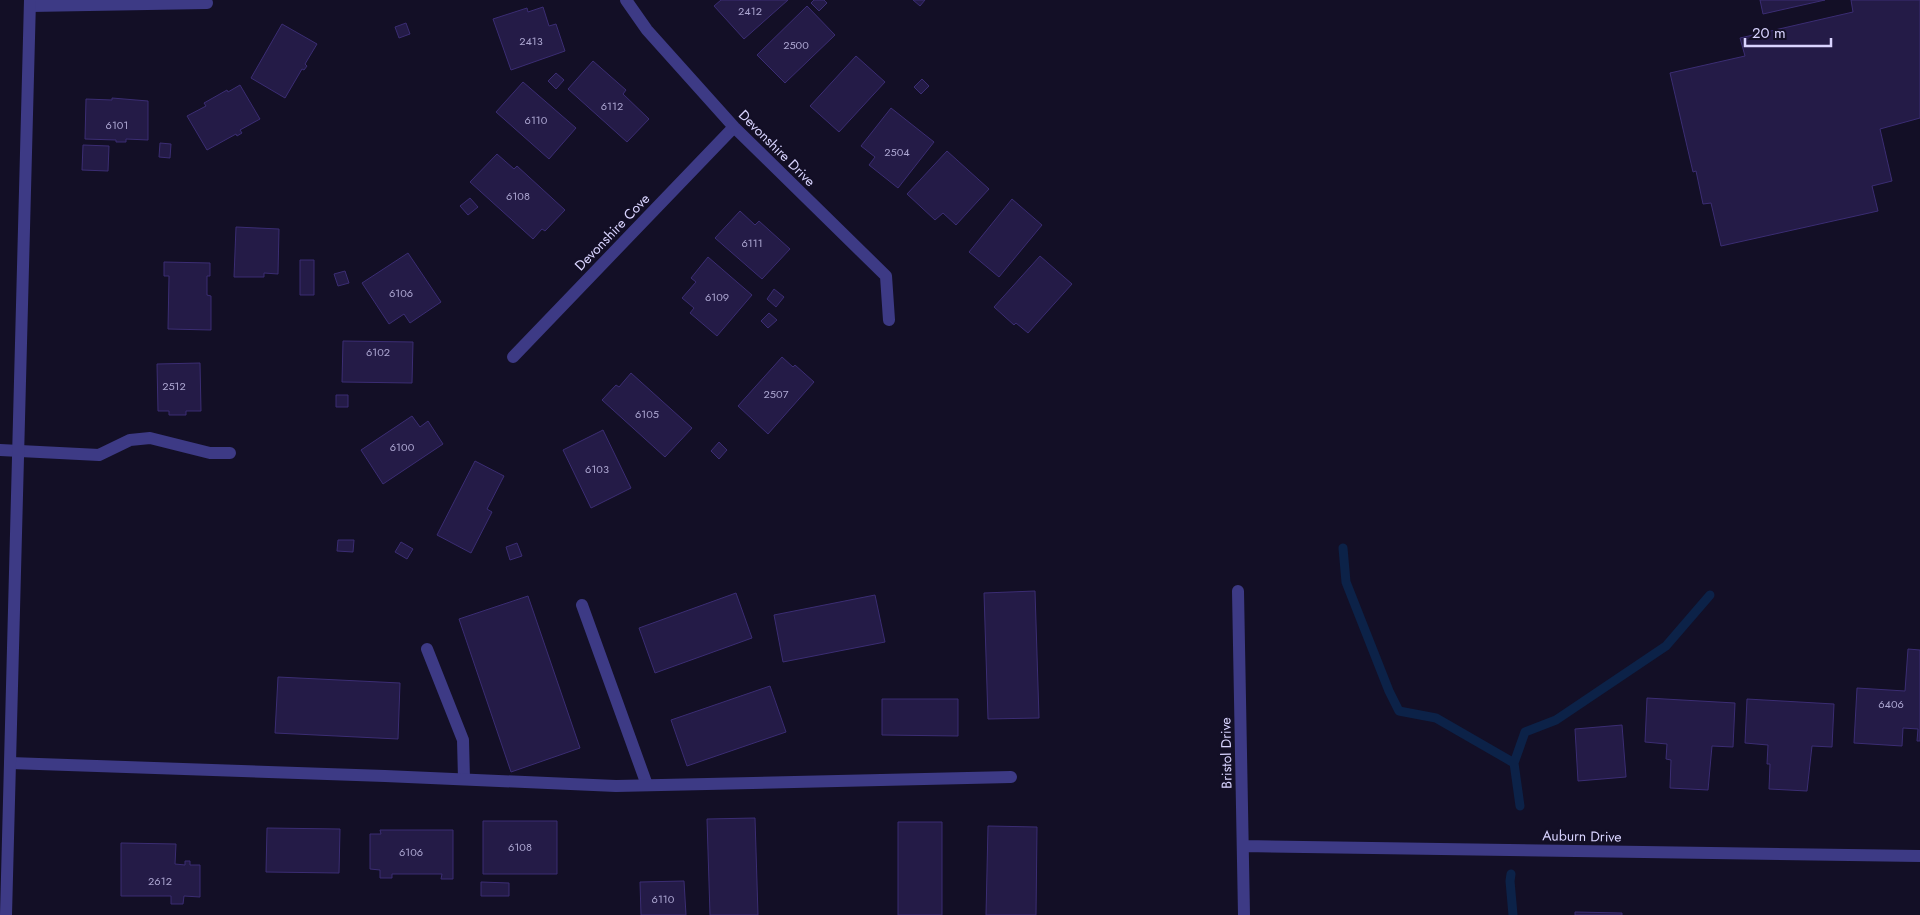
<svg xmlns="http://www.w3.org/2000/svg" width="1920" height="915" font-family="Jost,sans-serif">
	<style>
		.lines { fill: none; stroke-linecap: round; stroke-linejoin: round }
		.stream { stroke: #0c2248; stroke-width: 9 }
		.building { fill: #241b47; stroke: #3b2d73 }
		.service { stroke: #3d3a85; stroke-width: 12 }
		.minor { stroke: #3d3a85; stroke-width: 12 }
		.tertiary { stroke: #3d3a85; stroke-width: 12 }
		.labels { text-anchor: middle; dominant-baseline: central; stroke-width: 4.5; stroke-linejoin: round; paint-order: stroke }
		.number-label { font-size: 11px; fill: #aca6d1 }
		.street-label { font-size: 14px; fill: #d9d4ff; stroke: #130f26 }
	</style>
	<rect width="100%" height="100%" fill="#130f26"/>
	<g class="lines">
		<path class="stream" d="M1343,548L1346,582L1389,691L1399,711L1436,718L1514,763L1520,806
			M1514,763L1525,732L1556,720L1666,646L1710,595
			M1511,874L1510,881L1513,915"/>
	</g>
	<path class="building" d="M721,0H788L744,39L714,6Z
		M814,0H824L827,3L819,11L811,3Z
		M913,0H925L920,6Z
		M1760,0H1825L1763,14Z
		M1851,0H1920V118L1880,129L1892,181L1872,186L1878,211L1721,246L1711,203L1703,204L1696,171L1693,172L1670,73L1745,56L1740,38L1853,12Z
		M807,6L835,35L785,83L757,55Z
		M543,7L549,26L556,24L565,51L511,70L493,19L527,8L528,12Z
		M406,23L410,34L399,38L395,27Z
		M282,24L317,44L305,64L307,66L304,70L302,69L285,98L251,78Z
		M856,56L885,82L839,132L810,106Z
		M593,61L626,90L623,94L649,119L627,142L568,89Z
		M556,73L564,80L556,89L548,81Z
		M922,79L929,86L921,94L914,87Z
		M523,82L576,128L549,159L496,112Z
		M240,85L260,119L240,130L242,133L237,136L236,134L207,150L187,116L206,106L204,103L227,90L228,92Z
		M112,98L148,101V140L126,139V142H116V140L85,139L86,99L112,100Z
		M891,108L934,142L898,188L869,165L875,157L861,146Z
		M160,143L171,144L170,158L159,157Z
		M83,145L109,146L108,171L82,170Z
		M947,151L989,189L956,225L943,213L935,220L907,194Z
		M497,154L514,169L517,166L565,210L545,231L542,229L533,239L470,182Z
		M470,198L478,207L468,215L460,206Z
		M1012,199L1042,225L999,277L969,252Z
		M740,211L755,225L759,221L790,249L762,279L715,238Z
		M236,227L279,229L278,274L264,273V277H234Z
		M408,253L441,302L410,323L404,314L389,324L362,283Z
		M1040,256L1072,284L1028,333L1016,323L1014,325L994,307Z
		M708,257L752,295L717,336L690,313L694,308L682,298L696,282L691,278Z
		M300,260H314V295H300Z
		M164,262L210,263V276H207V295L211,296V330L168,329L169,276H164Z
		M345,271L349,283L338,286L334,274Z
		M774,289L784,297L776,307L767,299Z
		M769,313L777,320L768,328L761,321Z
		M343,341L413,342L412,383L342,382Z
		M782,357L793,367L795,365L814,382L768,434L738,406Z
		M200,363L201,411H186V415H169V411H158L157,364Z
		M631,373L692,428L665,457L602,400L616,385L619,387Z
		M336,395H348V407H336Z
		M412,416L420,427L428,421L443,444L383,484L361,450Z
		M603,430L631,488L591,508L563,450Z
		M719,442L727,450L719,459L711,451Z
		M475,461L504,476L487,509L492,512L471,553L437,535Z
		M338,540H354L353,552L337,551Z
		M401,542L413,549L407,559L395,552Z
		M517,543L522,556L510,560L506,547Z
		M1035,591L1039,718L988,719L984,593Z
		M736,593L752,638L655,673L639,628Z
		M875,595L885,642L783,662L774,615Z
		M528,596L580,748L511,772L459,619Z
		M1908,649L1920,650V741H1917L1918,729L1903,728L1902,746L1854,743L1857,688L1905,691Z
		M278,677L400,683L398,739L275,733Z
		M770,686L786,732L687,766L671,720Z
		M1647,698L1735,703L1733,747L1712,746L1708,790L1670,788L1671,760L1666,759L1667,744L1645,742Z
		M882,699H958V736L882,735Z
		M1747,699L1834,704L1832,747L1812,746L1807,791L1769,789L1770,764H1767L1768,745L1745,743Z
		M1622,725L1626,777L1578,781L1575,729Z
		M755,818L758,915H710L707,819Z
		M483,821H557V874H483Z
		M898,822H942V915H898Z
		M988,826L1037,827L1036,915H986Z
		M267,828L340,829L339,873L266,872Z
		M380,830H453V879H441L442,874H392V878H380V870L370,869V834H381Z
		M121,843L176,844L175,864L185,865V861H190V865H200V897L184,896L183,904H171V896H121Z
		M684,881L686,915H641L640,882Z
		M481,882L509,883V896H481Z
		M1575,912L1622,913V915H1575Z"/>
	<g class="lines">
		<path class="service" d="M0,450L99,455L130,440L150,438L210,453H230
			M582,605L647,785
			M427,649L463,740L464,779"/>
		<path class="minor" d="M626,0L647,30L734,127L886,276L889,320
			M30,6L207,3
			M513,357L734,127
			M1238,591L1244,915
			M10,763L385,776L616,786L1011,777
			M1243,846L1920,856"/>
		<path class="tertiary" d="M6,915L30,0"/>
	</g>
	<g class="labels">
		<g class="number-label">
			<text x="750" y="11">2412</text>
			<text x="531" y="41">2413</text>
			<text x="796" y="45">2500</text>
			<text x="612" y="106">6112</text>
			<text x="536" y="120">6110</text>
			<text x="117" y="125">6101</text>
			<text x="897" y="152">2504</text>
			<text x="518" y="196">6108</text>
			<text x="752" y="243">6111</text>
			<text x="401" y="293">6106</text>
			<text x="717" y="297">6109</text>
			<text x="378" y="352">6102</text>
			<text x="174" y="386">2512</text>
			<text x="776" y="394">2507</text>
			<text x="647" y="414">6105</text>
			<text x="402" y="447">6100</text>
			<text x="597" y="469">6103</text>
			<text x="1891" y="704">6406</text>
			<text x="520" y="847">6108</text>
			<text x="411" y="852">6106</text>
			<text x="160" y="881">2612</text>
			<text x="663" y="899">6110</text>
		</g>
		<g class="street-label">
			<text transform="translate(777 148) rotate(45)">Devonshire Drive</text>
			<text transform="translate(612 232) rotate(-46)">Devonshire Cove</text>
			<text transform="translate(1226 753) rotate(-91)">Bristol Drive</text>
			<text transform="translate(1582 836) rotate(1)">Auburn Drive</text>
		</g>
	</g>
	<path d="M1745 38v8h86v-8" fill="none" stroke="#d9d4ff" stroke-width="2.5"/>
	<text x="1752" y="38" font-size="15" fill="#d9d4ff" stroke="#130f26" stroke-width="4" paint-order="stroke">20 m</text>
</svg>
